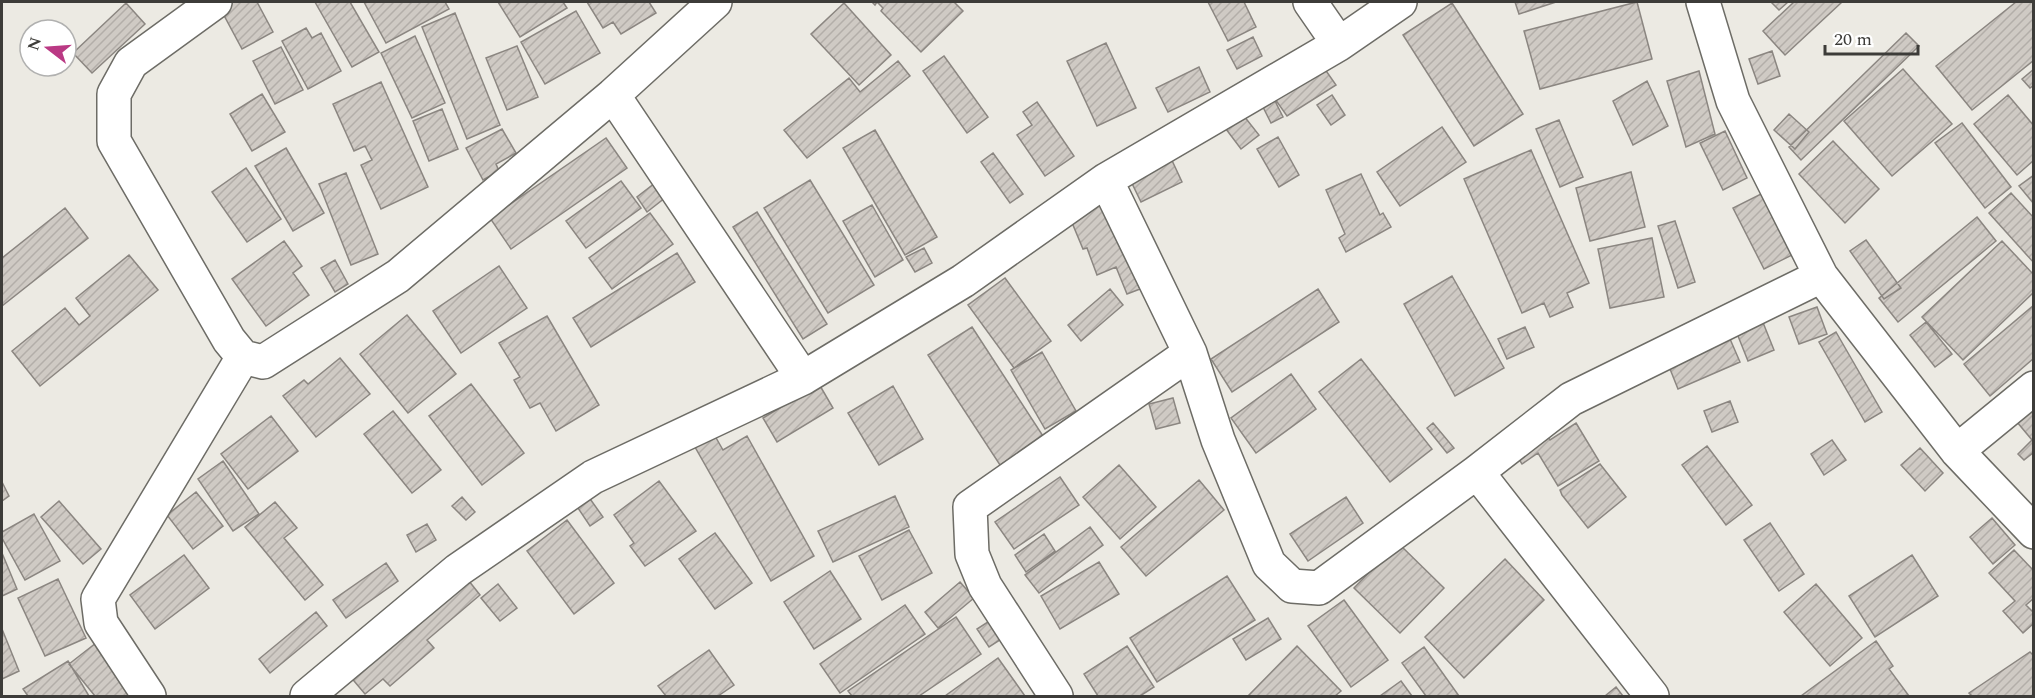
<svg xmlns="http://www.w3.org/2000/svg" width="2035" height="698" font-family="Spectral,serif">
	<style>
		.building { fill: url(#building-hatch); stroke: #8b8681; stroke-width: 1.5 }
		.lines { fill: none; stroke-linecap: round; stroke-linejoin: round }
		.minor-casing { stroke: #6d6c66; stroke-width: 36 }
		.minor { stroke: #fff; stroke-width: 33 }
	</style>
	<defs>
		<pattern id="building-hatch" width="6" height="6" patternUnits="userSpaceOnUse" patternTransform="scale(1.5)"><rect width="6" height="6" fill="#cfcac4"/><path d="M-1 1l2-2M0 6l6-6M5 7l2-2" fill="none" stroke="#b3aea9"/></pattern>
	</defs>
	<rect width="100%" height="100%" fill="#eceae3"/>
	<path class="building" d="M228,2H257L273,32L242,49L219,6Z
		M315,2H350L379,52L352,67Z
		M364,2H445L449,9L386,43Z
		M498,2H563L567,8L520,37Z
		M587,2H649L656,13L621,34L613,22L603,28Z
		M872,2H954L963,11L921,52L881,11L883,8L877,2L875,5Z
		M1208,2H1244L1256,27L1228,41Z
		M1515,2H1556L1519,14Z
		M1637,2L1652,59L1540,89L1524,31Z
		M1771,2H1788L1779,10Z
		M1794,2H1842L1785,55L1763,31Z
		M2016,2H2034V60L1972,110L1936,66Z
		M126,3L145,24L92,73L73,53Z
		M844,3L891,55L859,85L811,34Z
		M1452,3L1523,114L1474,146L1403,35Z
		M576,11L600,53L545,84L521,42Z
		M455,13L500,125L467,139L422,27Z
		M306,28L312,38L321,33L341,71L308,89L282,41Z
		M1906,33L1919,46L1801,160L1789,147Z
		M415,36L445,103L412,118L381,53Z
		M1253,37L1262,56L1237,69L1227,50Z
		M1106,43L1136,108L1097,126L1067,61Z
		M517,46L538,97L507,110L486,58Z
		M281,47L303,90L275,104L253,61Z
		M1772,51L1780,76L1758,84L1749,59Z
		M944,56L988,117L967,133L923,71Z
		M898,61L910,76L807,158L784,130L849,78L860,92Z
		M1322,65L1336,85L1287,116L1275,99Z
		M1199,67L1210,92L1168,112L1156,88Z
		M1903,69L1952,124L1892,176L1844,121Z
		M2034,69V85L2030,88L2022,79Z
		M1699,71L1715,134L1686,147L1667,81Z
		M1647,81L1668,126L1633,145L1613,101Z
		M381,82L428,187L381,209L361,165L372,160L365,146L354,151L333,104Z
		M262,94L285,132L252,151L230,114Z
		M1332,95L1345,115L1331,125L1317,105Z
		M2008,95L2034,126V160L2017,175L1974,124Z
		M1275,101L1283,117L1271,123L1263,107Z
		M1037,102L1074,156L1045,176L1017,135L1032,125L1023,112Z
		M442,109L458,149L429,161L413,121Z
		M1240,111L1259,135L1241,149L1223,125Z
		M1789,114L1809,132L1795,149L1774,130Z
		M1559,120L1583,177L1560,187L1536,129Z
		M1962,123L2011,187L1985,208L1935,143Z
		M1442,127L1466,162L1400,206L1377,172Z
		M502,129L516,153L496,164L499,171L483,180L466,148Z
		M875,130L937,237L905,255L843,148Z
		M1725,131L1747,178L1723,190L1700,143Z
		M1278,137L1299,175L1279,187L1257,149Z
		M606,138L627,168L511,249L490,218Z
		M1833,141L1879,189L1845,223L1799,174Z
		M286,148L324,213L293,231L255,166Z
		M1531,150L1589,283L1567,293L1573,307L1550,317L1544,303L1522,313L1464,179Z
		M993,153L1023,194L1010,203L981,162Z
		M1169,154L1182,182L1141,202L1127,173Z
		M246,168L281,219L247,242L212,192Z
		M1631,172L1645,227L1590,241L1576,188Z
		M346,173L378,254L351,265L319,184Z
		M1361,174L1380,215L1383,213L1391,227L1346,252L1339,238L1345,234L1326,190Z
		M2034,175V204L2019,186Z
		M810,180L874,285L828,313L764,208Z
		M621,181L641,208L586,248L566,221Z
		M655,183L666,197L647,212L637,197Z
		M1767,191L1798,252L1764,269L1733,208Z
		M1102,193L1140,289L1127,294L1116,267L1097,275L1087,248L1083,249L1068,213Z
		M2011,193L2034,218V263L1989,213Z
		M872,205L903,260L875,277L843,221Z
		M65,208L88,238L2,306V258Z
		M757,212L827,324L803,339L733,227Z
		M650,213L673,244L612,289L589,258Z
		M1977,217L1996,241L1898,322L1879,298Z
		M1675,221L1695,282L1678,288L1658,226Z
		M1652,238L1664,297L1610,308L1598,249Z
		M1866,240L1901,288L1884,299L1850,251Z
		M284,241L302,266L293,273L309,295L266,326L232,279Z
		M2002,241L2034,275V292L1963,360L1922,317Z
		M924,248L932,263L915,272L906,257Z
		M677,253L695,282L591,347L573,318Z
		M129,255L158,290L40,386L12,351L65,308L79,325L90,316L76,298Z
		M335,260L348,284L335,292L321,268Z
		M499,266L527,308L461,353L433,311Z
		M1452,276L1504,368L1455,396L1404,304Z
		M1005,278L1051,341L1014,368L968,305Z
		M1110,289L1123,305L1081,341L1068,325Z
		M1318,289L1339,322L1232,392L1211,359Z
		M2034,305V358L1990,396L1964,364Z
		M1817,307L1827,334L1799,344L1789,317Z
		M407,315L456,374L408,413L360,354Z
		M547,316L599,405L556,431L540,403L530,408L514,380L520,377L499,343Z
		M1762,320L1774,350L1748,361L1736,331Z
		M1926,322L1952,354L1935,367L1910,335Z
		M972,327L1043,436L1000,465L928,355Z
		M1525,327L1534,347L1507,359L1498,339Z
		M1727,332L1740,362L1678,389L1666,359Z
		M1836,332L1882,412L1865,422L1819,342Z
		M1042,352L1076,411L1045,429L1011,370Z
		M340,358L370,394L316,437L283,396L304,380L308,384Z
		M1361,359L1432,449L1390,482L1319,392Z
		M1291,374L1316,409L1256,453L1231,418Z
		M471,384L524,453L482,485L429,416Z
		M819,384L833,408L777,442L763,418Z
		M893,386L923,439L879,465L848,413Z
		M1173,398L1180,423L1156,429L1149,404Z
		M2034,399V452L2024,460L2018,454L2032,440L2012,416Z
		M1730,401L1738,422L1712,432L1704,411Z
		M393,411L441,470L412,493L364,434Z
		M271,416L298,451L248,489L221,454Z
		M1433,423L1454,448L1447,453L1427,428Z
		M1576,423L1599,461L1558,486L1538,453L1522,464L1511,447L1541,427L1550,440Z
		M715,436L723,450L747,436L814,556L771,581L695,447Z
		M1832,440L1846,460L1824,475L1811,454Z
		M1707,446L1752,505L1726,525L1682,465Z
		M1920,448L1943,473L1925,491L1901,465Z
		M223,461L259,514L233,531L198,479Z
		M1600,464L1626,497L1588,528L1562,495L1560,490Z
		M1119,465L1156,507L1120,539L1083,497Z
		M1060,477L1079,505L1014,549L995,522Z
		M1199,480L1224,510L1146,576L1121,547Z
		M659,481L696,531L645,566L630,546L634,543L614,515Z
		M2,482L9,496L2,501Z
		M196,492L223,526L193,549L167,515Z
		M588,496L603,517L590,526L576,505Z
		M895,496L909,527L833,562L818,531Z
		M462,497L475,512L466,520L452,506Z
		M1346,497L1363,523L1308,561L1290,534Z
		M59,501L101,549L83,564L41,517Z
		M275,502L297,528L284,538L323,585L305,600L245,527Z
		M34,514L60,561L25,580L2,538V532Z
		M1992,518L2015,545L1993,564L1970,537Z
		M567,520L614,583L574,614L527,551Z
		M1770,523L1804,574L1779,591L1744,540Z
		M427,524L436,540L416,552L407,535Z
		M1090,527L1103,545L1039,593L1025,575Z
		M909,530L932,573L882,600L859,556Z
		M715,533L752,583L715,609L679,559Z
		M1044,534L1055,551L1026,572L1015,555Z
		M1398,543L1444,588L1400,633L1354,588Z
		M2014,550L2034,571V598L2026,605L2034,613V623L2023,633L2003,611L2015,601L1989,573Z
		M2,553L17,589L2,596Z
		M184,555L209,588L155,629L130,595Z
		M1912,555L1938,596L1875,637L1849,596Z
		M1505,559L1544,600L1464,678L1425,637Z
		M1099,562L1119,594L1060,629L1041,596Z
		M386,563L398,581L346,618L333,600Z
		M830,571L861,619L814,649L784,602Z
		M465,576L480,595L427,640L434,648L390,686L383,679L365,694L349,675Z
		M1227,576L1255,620L1157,682L1130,638Z
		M58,579L86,638L45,656L18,598Z
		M960,582L974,598L938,628L925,612Z
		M498,584L517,608L500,621L481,598Z
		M1816,584L1862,638L1830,666L1784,612Z
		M1344,600L1388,660L1351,687L1308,626Z
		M905,605L925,634L840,693L820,664Z
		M316,612L327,626L270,673L259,659Z
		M956,617L981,654L919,696H852L848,691Z
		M994,618L1006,636L989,647L977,629Z
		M1268,618L1281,639L1246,660L1233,639Z
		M2,629L19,671L2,679Z
		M1876,641L1893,666L1889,669L1909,696H1801Z
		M96,643L138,696H95L69,664Z
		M1127,646L1154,687L1140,696H1098L1084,674Z
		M1297,646L1341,691L1335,696H1248Z
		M1424,647L1459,696H1426L1402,663Z
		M709,650L734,685L718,696H666L658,686Z
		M2030,652L2034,656V696H1972L1969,693Z
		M998,658L1025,696H945Z
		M68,661L89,696H28L23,689Z
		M1401,681L1412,696H1380Z
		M1616,687L1623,696H1605Z"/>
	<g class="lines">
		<defs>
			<path id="minor" d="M215,2L131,63L114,94V141L229,340L243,357L263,362L398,276L613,95L715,2
				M1310,2L1339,44
				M1703,2L1733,101L1821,276L1957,451L2034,532
				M613,95L803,378
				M1106,180L1190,353L1218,440L1269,564L1292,586L1319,588L1477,472L1571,399L1821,276
				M1957,451L2034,388
				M1477,472L1652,696
				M149,696L101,623L98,599L243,357
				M307,696L458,570L593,477L803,378L963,281L1106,180L1339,44L1400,2
				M1056,696L985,586L972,554L970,507L1190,353"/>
		</defs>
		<use href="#minor" class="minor-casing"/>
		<use href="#minor" class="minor"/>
	</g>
	<rect width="2035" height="698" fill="none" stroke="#3d3c39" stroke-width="6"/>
	<g transform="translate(48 48) rotate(287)"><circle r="28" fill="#ffffff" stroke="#b1b1b0" stroke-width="1.5"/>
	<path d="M0-4.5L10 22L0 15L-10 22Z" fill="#ba3984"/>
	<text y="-9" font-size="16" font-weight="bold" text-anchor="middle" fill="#3d3c39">N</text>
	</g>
	<path d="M1825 45v9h93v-9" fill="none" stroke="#3d3c39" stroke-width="3"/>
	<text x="1834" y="45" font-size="18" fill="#3d3c39" stroke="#ffffff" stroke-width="4.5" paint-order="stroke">20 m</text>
</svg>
